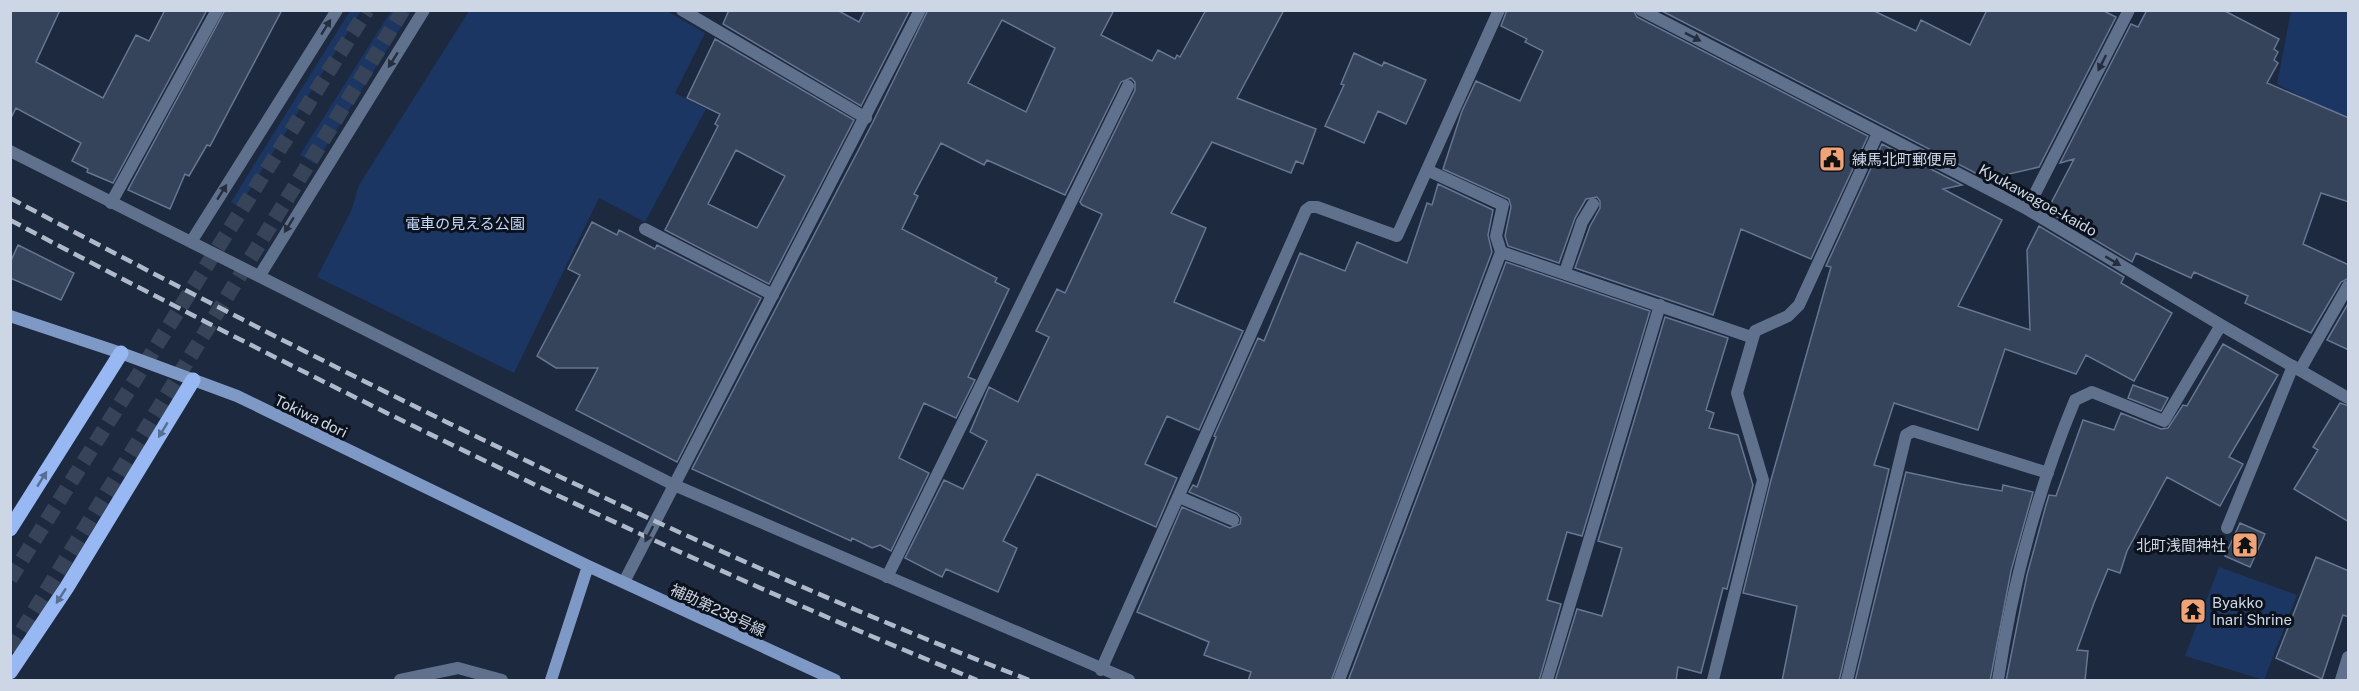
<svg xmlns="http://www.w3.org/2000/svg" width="2359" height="691" font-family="'Public Sans','Noto Sans JP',sans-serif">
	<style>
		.green { fill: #1c3664 }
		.building { fill: #35435b; stroke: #677691; stroke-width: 1.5; fill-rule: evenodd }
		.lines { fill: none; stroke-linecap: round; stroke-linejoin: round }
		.primary-tunnel { stroke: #374358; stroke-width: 15; stroke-dasharray: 15 8; stroke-linecap: butt }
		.lane { stroke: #60718d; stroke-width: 12 }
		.street { stroke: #60718d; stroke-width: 12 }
		.secondary { stroke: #7f99c6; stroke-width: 12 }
		.primary { stroke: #97b8f2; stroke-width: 15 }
		.rail { stroke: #b0b9c9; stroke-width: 4.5; stroke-dasharray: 12 6; stroke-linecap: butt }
		.oneway { fill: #252e3e }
		.oneway2 { fill: #586d92 }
		.labels { text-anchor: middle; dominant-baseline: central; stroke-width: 6; stroke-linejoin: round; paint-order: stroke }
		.poi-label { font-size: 15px; fill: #cdd6e5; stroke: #0c121c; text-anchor: start }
		.street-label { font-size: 15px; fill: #cdd6e5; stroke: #0c121c }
		.park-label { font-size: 15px; fill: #c4d9fd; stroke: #0c121c }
	</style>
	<rect width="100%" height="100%" fill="#1c293f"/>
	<path class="green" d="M350,11H361L239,207L231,202Z
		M391,11H411L315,164L300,155Z
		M469,11H667L705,33L675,93L706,109L645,222L599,198L514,373L317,277L352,209L359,185Z
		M2291,11H2348V116L2330,111L2277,84Z
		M2219,567L2297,595L2264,680L2185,656Z"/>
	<path class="building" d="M10,10H60L36,62L103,98L136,35L149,41L165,10H207L113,183L87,172L88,169L72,161L81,143L16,108L10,120Z
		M225,10H282L210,146L207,145L189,176L185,174L170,209L128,190Z
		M729,10H837L859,22L865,10H910L861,106L723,24Z
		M928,10H1114L1101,35L1152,61L1158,50L1175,59L1177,55L1180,57L1206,10H1284L1237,98L1316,129L1303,164L1296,161L1291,173L1212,142L1171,213L1206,228L1174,302L1243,331L1199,430L1167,416L1145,464L1177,478L1156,527L1037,474L1003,541L1017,548L998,592L946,569L942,577L905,558L944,480L963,489L987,441L970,432L989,387L1018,402L1049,337L1036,331L1057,289L1065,293L1102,214L1082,205L1080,202L1135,90V82L1131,78L1121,82L1065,195L987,160L984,165L941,143L914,194L918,196L902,229L997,278L995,282L1009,289L968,377L975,380L956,418L924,403L899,458L929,473L891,551L880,545L872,548L852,538L851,541L692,469L873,122ZM1002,20L1055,48L1026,112L968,83Z
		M1507,10H1633L1637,17L1868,136L1811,259L1741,229L1713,315L1575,268L1590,226L1600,208V201L1597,197L1586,199L1575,218L1559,263L1508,246L1505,236L1511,207L1509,199L1443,169L1462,111L1476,81L1520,101L1543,51L1525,42L1527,39L1501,26Z
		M1660,10H1872L1916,31L1921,20L1970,45L1987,10H2102L2116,17L2039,167L1987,179Z
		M2147,10H2223L2279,39L2274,49L2278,52L2274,60L2278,63L2267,83L2349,118V202L2321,193L2303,244L2349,265V278L2341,282L2311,333L2245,303L2248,296L2194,272L2191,278L2136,253L2132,262L2047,211L2074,159L2060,163L2131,24L2138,27Z
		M715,39L854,120L769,284L665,230L718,126L715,124L720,114L687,98ZM736,150L785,176L757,228L708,204Z
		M1354,53L1382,66L1384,62L1426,80L1406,124L1378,111L1364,143L1325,126L1344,85L1341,84Z
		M1882,144L1962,185L1943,189L2002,220L1958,306L2030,330L2027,250L2039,226L2124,277L2121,283L2172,313L2134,381L2086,355L2076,374L2005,349L1978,430L1894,403L1874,465L1889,469L1839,681H1782L1797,606L1743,593L1771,480L1831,267L1826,266Z
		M1438,184L1493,210L1488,235L1492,252L1331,681H1248L1251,672L1204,655L1209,642L1137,612L1182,507L1230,528L1240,524L1241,518L1237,513L1189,492L1193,485L1197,487L1216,437L1214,436L1258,338L1264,341L1300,253L1345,271L1357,242L1407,263L1427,203L1432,205Z
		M592,222L617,235L619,230L655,249L657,245L761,298L677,462L576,410L598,368H556L537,356L580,275L568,269Z
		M18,245L74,273L61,300L10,278V263Z
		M1506,262L1650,311L1582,536L1567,532L1547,600L1561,604L1539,681H1348Z
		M2349,302V350L2327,340Z
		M1665,317L1728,338L1706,410L1714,413L1709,428L1738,435L1753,485L1727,589L1723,588L1701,673L1678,667L1676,681H1555L1577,609L1602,616L1622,548L1598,541Z
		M2223,344L2278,375L2229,457L2243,464L2220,506L2167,477L2127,551L2120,573L2108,569L2094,603L2077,650L2088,651L2085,681H2006L2027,575L2046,505L2049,495L2056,496L2083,420L2114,430L2121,413L2161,429L2168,428L2183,405L2187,406Z
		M2133,385L2168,398L2161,411L2128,398Z
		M2340,403L2349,406V522L2294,489L2318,450L2313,447Z
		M1906,472L1961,484L2002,491L2003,485L2033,492L2011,571L1990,681H1855Z
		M2240,523L2265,534L2250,567L2225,556Z
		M2316,557L2349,571V617L2343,615L2322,679L2276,658Z"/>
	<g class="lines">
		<path class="primary-tunnel" d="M10,579L367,10
			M10,650L403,10"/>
		<path class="lane" d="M682,10L866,118
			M111,203L217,10
			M645,229L773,295
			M1565,272L1582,222L1593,204
			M2300,370L2348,286
			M1179,497L1233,520
			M2227,528L2293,366
			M2341,680L2348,657"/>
		<path class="street" d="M1641,10L2027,209L2221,325L2348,398
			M10,151L674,485L1129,680
			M1427,170L1503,205L1496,236L1501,252
			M2027,209L2129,10
			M191,242L337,10
			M260,275L424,10
			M887,577L1128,86
			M624,582L920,10
			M1101,670L1306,210L1310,207H1317L1397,236L1499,10
			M400,680L458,668L502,680
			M1339,680L1501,252L1751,337
			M1547,680L1660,305
			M1713,680L1763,480L1737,393L1755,331L1788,316L1799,305L1878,133
			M1847,680L1906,435L1913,431L2048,473
			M1998,680C2012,585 2038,489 2075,400L2092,392L2164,421L2221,325"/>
		<path class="secondary" d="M10,316L121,353L237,396L588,566L835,680
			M551,680L588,566"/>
		<path class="primary" d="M10,529L121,353
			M10,672L67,587L193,380"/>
		<path class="rail" d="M10,198C342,374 678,544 1029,680
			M10,220C326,387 645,545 977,680"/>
	</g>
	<defs><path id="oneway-solid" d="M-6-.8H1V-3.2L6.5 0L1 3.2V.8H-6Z" transform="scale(1.5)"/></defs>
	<g class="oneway">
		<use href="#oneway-solid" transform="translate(326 27) rotate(-58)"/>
		<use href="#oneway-solid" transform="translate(1693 37) rotate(27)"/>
		<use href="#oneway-solid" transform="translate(393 60) rotate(122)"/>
		<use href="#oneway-solid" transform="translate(2102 63) rotate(117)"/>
		<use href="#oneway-solid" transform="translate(222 192) rotate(-58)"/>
		<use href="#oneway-solid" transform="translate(289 225) rotate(122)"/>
		<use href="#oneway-solid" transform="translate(2113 261) rotate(31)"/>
		<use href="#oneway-solid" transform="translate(649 534) rotate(117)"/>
	</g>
	<g class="oneway2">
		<use href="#oneway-solid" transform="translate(163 430) rotate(121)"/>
		<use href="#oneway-solid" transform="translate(42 479) rotate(-58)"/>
		<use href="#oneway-solid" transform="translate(61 596) rotate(123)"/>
	</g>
	<defs>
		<symbol id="civic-square" viewBox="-11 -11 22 22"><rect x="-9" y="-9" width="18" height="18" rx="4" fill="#efa376" stroke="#0c121c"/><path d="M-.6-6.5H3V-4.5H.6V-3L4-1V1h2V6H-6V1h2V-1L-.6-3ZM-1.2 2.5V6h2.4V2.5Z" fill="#111"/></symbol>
		<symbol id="temple-square" viewBox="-11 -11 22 22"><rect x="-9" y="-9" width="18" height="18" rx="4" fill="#efa376" stroke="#0c121c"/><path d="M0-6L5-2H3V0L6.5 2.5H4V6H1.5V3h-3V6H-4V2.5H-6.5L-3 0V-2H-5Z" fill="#111"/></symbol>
	</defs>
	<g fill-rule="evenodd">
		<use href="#civic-square" x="1817" y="144" width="30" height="30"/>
		<use href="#temple-square" x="2230" y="530" width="30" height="30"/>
		<use href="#temple-square" x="2178" y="596" width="30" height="30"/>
	</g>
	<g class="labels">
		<g class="poi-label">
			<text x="1852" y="159">練馬北町郵便局</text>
			<text x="2226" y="545" text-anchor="end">北町浅間神社</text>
			<text x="2212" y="602">Byakko<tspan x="2212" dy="17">Inari Shrine</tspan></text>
		</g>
		<g class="street-label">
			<text transform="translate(2038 200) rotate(29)">Kyukawagoe-kaido</text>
			<text transform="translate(311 416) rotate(26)">Tokiwa dori</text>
			<text transform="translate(718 610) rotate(25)">補助第238号線</text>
		</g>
		<g class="park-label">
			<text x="465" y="223">電車の見える公園</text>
		</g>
	</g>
	<rect width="2359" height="691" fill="none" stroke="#cdd6e5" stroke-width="24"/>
</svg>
